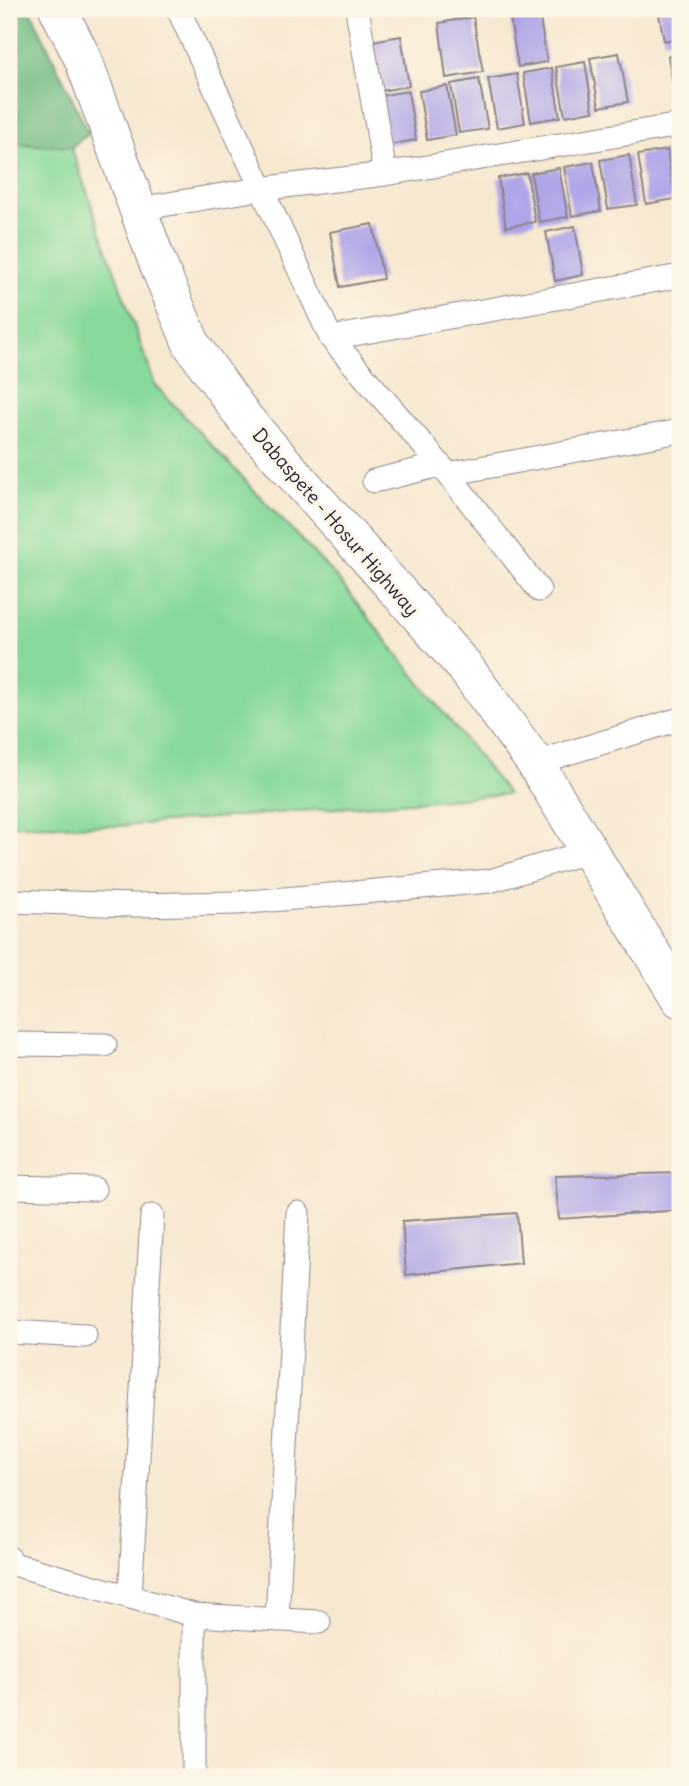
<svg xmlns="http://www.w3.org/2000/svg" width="689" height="1786" font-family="Delius,sans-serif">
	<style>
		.green { fill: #86d99a; stroke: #547e6a; stroke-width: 2 }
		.forest { fill: #6cb982; stroke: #476e5e; stroke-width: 2 }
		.building { fill: #afa5e8 }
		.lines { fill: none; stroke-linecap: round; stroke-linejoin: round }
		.minor-casing { stroke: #8c8586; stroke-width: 25 }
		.trunk-casing { stroke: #8c8586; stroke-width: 39 }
		.minor { stroke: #fff; stroke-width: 23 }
		.trunk { stroke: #fff; stroke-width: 37 }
		.labels { text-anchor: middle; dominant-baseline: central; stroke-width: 6; stroke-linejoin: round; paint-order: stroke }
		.street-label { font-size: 19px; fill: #22223b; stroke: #fcf5e5 }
	</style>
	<rect width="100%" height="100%" fill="#fcf5e5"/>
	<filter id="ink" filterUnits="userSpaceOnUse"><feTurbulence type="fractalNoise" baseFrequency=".0143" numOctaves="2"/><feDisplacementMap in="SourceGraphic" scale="14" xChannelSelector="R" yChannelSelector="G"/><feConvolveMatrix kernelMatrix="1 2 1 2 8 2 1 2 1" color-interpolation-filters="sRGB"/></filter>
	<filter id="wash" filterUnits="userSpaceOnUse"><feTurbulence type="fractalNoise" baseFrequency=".00686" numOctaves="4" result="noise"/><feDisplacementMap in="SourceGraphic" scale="28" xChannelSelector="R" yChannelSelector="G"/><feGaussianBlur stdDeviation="1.57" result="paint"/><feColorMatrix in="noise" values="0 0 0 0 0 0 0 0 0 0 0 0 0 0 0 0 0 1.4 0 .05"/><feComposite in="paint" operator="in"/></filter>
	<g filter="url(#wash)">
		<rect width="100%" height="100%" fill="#f7e8d0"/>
		<path class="green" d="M9,143L71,147L155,385L337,578L508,794L119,826L9,825Z"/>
		<path class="forest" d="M9,9H30L89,134L71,147L9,143Z"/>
		<g id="blocks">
			<path class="building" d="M658,9H680V38L664,41Z
				M539,12L547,62L518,67L510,18Z
				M473,17L483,72L446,78L439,23Z
				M401,36L409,86L380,91L372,41Z
				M619,53L628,102L599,107L590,58Z
				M680,54V104L676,105L668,56Z
				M585,62L593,111L565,116L556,67Z
				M552,68L560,117L531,122L523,73Z
				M517,74L525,123L497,128L488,79Z
				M479,79L488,129L459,133L451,84Z
				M447,86L456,135L427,140L419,91Z
				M408,91L416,140L388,145L379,96Z
				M667,150L675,199L646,204L638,155Z
				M629,155L637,205L608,209L600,160Z
				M593,162L601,211L572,216L564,167Z
				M559,168L568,217L539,222L531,173Z
				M527,173L535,222L506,227L498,178Z
				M373,224L383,279L340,287L330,232Z
				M575,226L583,275L555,281L546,232Z
				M680,1173V1210L559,1219L555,1176Z
				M517,1213L521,1263L406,1275L402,1221Z"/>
		</g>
	</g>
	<g filter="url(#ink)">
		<use href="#blocks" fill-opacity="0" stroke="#8c8586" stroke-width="2"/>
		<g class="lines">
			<defs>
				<path id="minor" d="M178,9L331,338L448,474L539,590
					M357,9L385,174
					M138,209L259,189L385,174L680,125
					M331,338L680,276
					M448,474L680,431
					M374,481L440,465
					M535,763L680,719
					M9,901L134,905L237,903L490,881L590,851
					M9,1044L105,1045
					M9,1187L94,1189
					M9,1332L85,1336
					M9,1558L13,1564L194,1615L319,1622
					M130,1596L152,1216
					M277,1620L298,1213
					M194,1777V1615"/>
				<path id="trunk" d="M58,9L83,59L158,264L192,345L245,419L464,666L535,763L680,999"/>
			</defs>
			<use href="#minor" class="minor-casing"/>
			<use href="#trunk" class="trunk-casing"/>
			<use href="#minor" class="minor"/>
			<use href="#trunk" class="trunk"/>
		</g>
	</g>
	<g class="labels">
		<g class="street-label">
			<text transform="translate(336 522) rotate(49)">Dabaspete - Hosur Highway</text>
		</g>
	</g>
	<rect width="689" height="1786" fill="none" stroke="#fcf5e5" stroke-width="35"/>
</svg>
